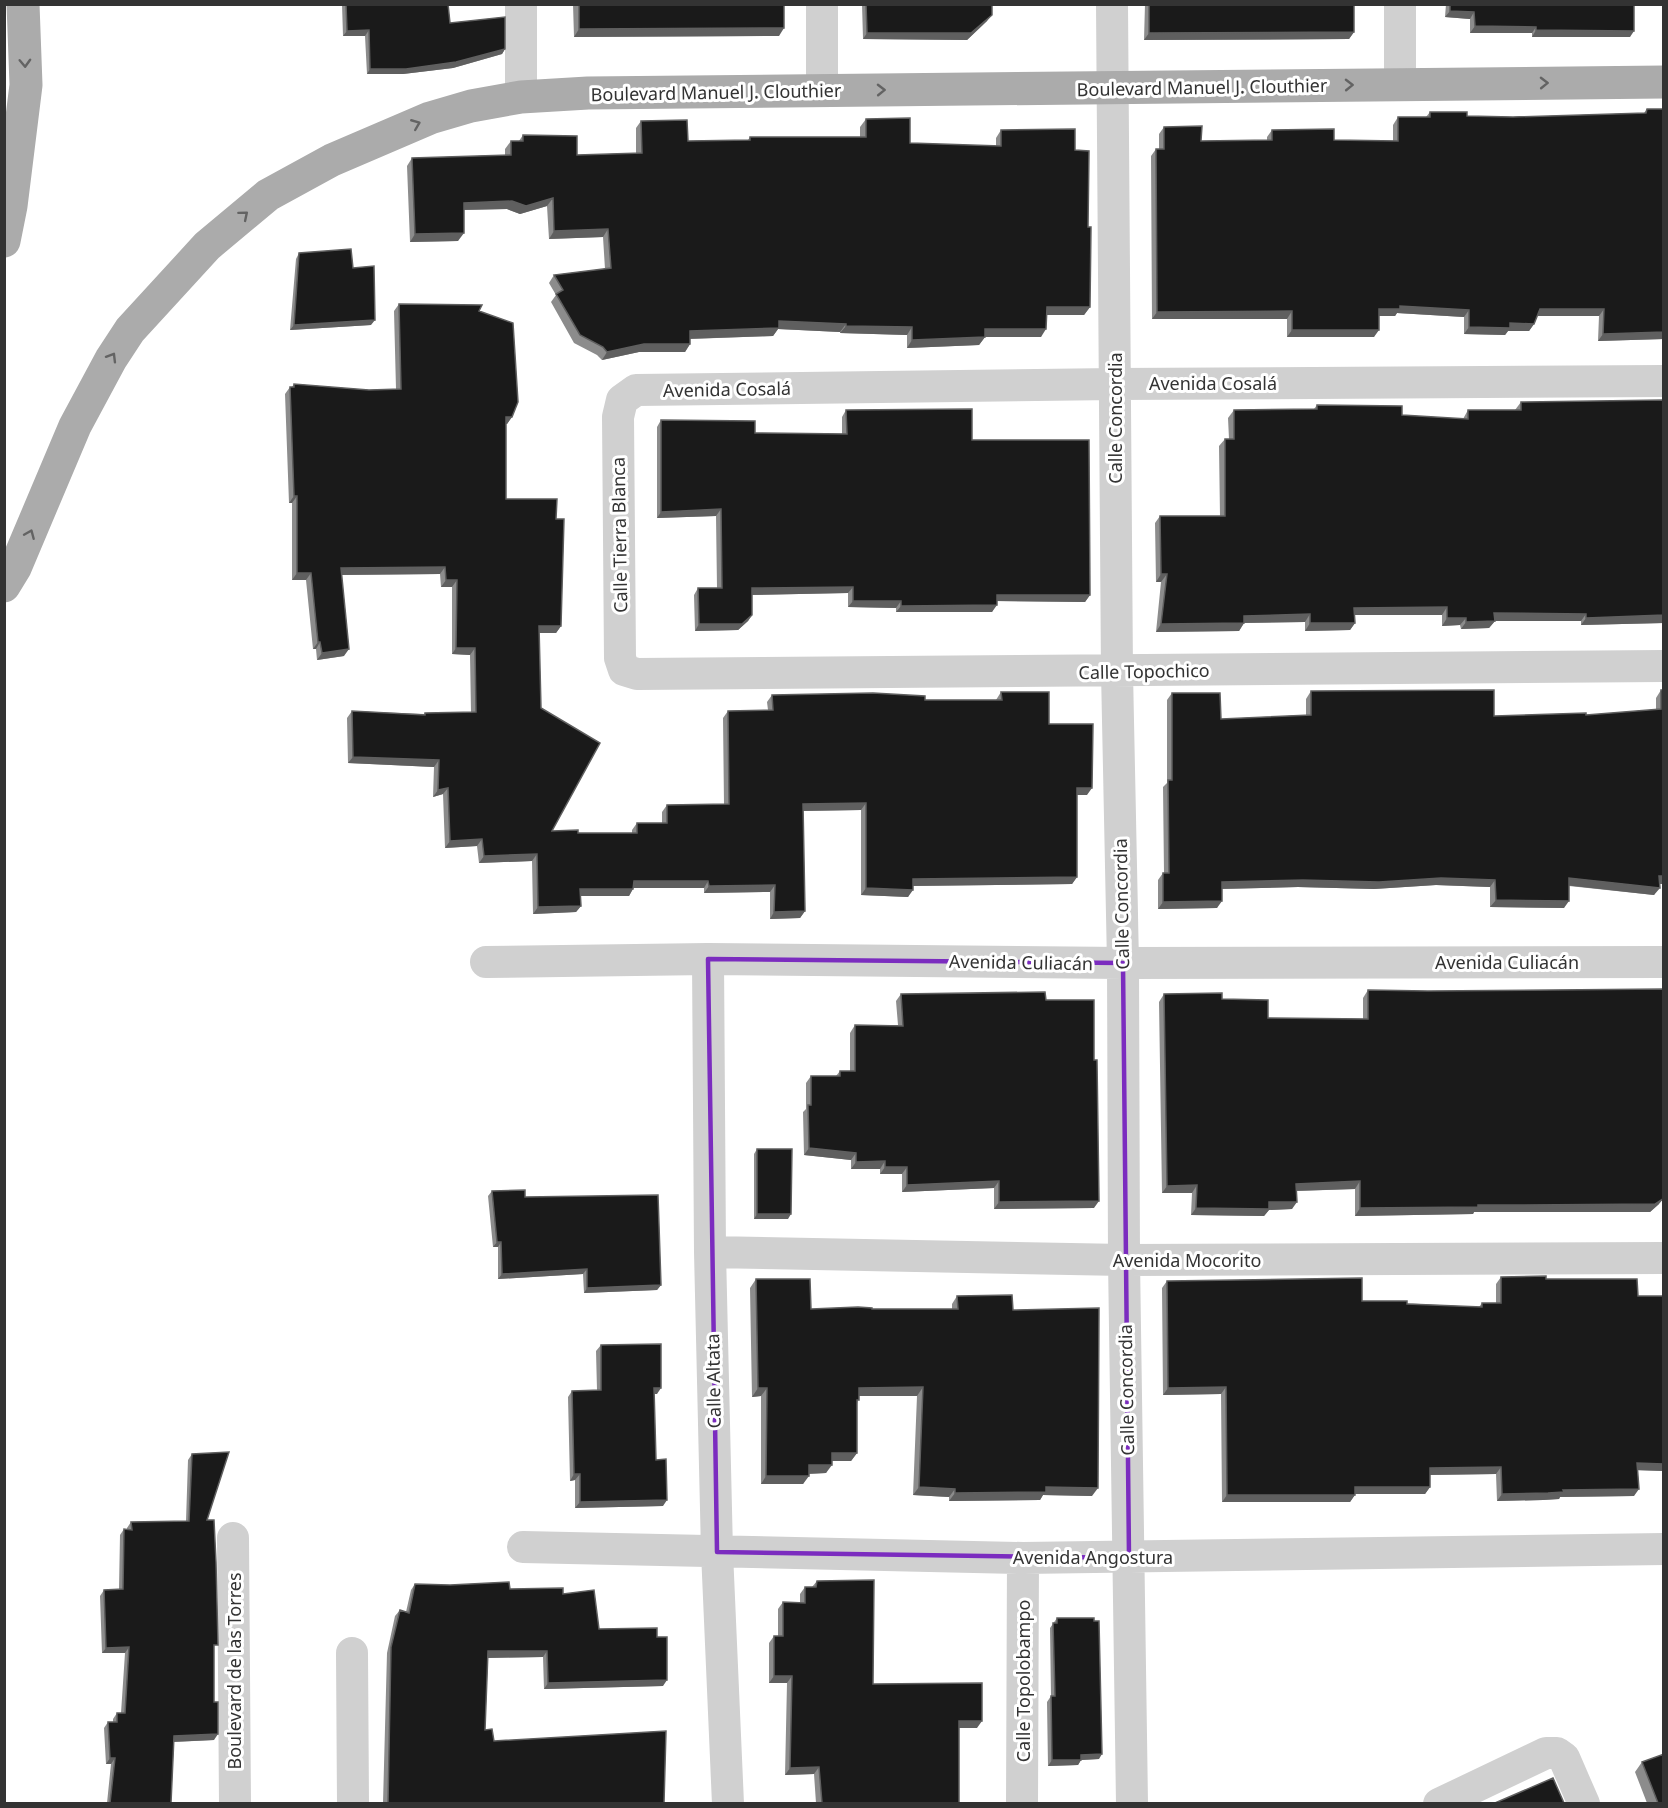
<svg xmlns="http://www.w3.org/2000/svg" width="1668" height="1808" font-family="'Noto Sans',sans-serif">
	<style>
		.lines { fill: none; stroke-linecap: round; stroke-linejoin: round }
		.minor { stroke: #d0d0d0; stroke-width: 32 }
		.primary { stroke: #ababab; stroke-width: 33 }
		.wall { fill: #8c8c8c }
		.shaded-wall { fill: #5f5f5f }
		.building { fill: #1a1a1a; stroke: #5f5f5f; stroke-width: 1.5 }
		.oneway { stroke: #636363 }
		.marked { fill: none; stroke: #7b2cbf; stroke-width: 4.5; stroke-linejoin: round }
		.labels { text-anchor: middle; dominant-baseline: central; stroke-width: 6; stroke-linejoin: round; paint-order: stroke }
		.street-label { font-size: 18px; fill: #333; stroke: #fff }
	</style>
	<rect width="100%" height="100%" fill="#fff"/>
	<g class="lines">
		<path class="minor" d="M1112,4L1117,672L1123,963L1124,1260L1132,1804
			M1400,4V85
			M822,91V4
			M521,97V4
			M1664,381L1115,384L636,390L622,400L618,417L620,658L624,670L637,674C979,672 1321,668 1664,666
			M708,959L710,1252L717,1552L728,1804
			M486,962L708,959L1123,963L1664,962
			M710,1252L1124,1260L1664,1258
			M233,1538L235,1804
			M523,1547L1023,1558L1664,1549
			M352,1653L353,1804
			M1022,1804L1023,1558
			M1439,1804L1546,1753H1557L1564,1758L1584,1804"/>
		<path class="primary" d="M4,241L11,206L26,85L23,4
			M4,586L15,568L75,426L111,359L130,330L207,246L268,195L332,160L430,118L471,106L521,97L588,93L1664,82"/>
	</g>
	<path class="wall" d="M342,4H448L450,23L505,49L502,54L453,68L403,74H367L365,36H343Z
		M573,4H784L779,36L574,37Z
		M862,4H992L987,21L967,40L863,39Z
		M1145,4H1354V32L1349,39L1144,40Z
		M1446,4H1634L1630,37H1532V33H1470V19L1445,17Z
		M1647,109H1664V339L1598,341L1599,316H1537L1534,324L1529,331H1508L1505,335L1464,334V317L1397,313L1395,316H1379L1374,337H1287V319H1152L1151,156L1156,149H1159V134L1164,127L1201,141L1267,140V137L1272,130L1334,140L1393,141V125L1398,117H1426L1430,112L1467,116L1513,117L1644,113Z
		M866,119L910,143L996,146V138L1001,130L1075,150L1088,227L1090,307L1084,315H1047L1041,337H985L979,345L907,348V335L840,333V332L778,329L773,336L690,339V344L685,352H639L602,360L597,355L574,343L551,302L556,295L549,283L554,275L605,269L603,237L549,239L547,206L520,214L507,209L464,210L458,241L410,242L407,166L412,158L505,155V149L511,141H519L523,135L577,155L636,153V128L641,121L688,141L748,140L750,137H860V127Z
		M299,253L353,268L371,325L290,330L296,259Z
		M399,304L479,311L512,417L507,424H506V499L556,519L561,626L556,633H539L541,708L552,831L578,833H632V830L637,823H662V812L667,805L724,804L723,718L728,711L768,710L767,702L772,695L925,700H996L1001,692L1049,724L1087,795H1077V877L1072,884L913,886L908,897L861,895V810L803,811L805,911L800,918L770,919V892L704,893V888H633L629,896H580L581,906L576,912L533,914L532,861L479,863L477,846L445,848L443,794L433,797L434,767L348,763L347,718L352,711L424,714L425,713L471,712L470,655L452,654V587H441L440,574L342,575L344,656L317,660L316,649H313L306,580H292V503H289L285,394L290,387H292L294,384L369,390L396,389L394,311Z
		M1521,402L1664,623L1581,625V621H1495L1489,628L1461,629L1460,625L1442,626V615H1355V623L1350,630L1305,631V622L1244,623L1239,631L1156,632L1161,582H1156L1155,523L1160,516H1220L1219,446L1225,439H1229L1228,418L1234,410L1314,409L1317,405L1402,415L1463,419L1468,410H1515Z
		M846,410L972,440L1090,595L1085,602L997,601L992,612H896V608L848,607V593L752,595V615L748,621L738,630L695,631L694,595L698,588H717L716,516L657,518V427L661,420L755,433L842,434V417Z
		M1661,690L1660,884L1654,895L1569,886L1564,908L1490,907V887L1436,885L1374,889L1298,887L1222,889L1217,908L1158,909V880L1163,873H1164L1163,787L1167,783V700L1172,693L1221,719L1306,715V699L1311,691L1494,716L1586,715L1656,710V698Z
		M1368,990L1659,1204L1650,1212H1474L1473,1214L1355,1216V1189L1297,1191L1292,1209L1269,1210L1264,1216L1191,1215L1192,1193H1162L1159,1002L1164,994L1222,999L1268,1018L1363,1019V998Z
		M901,994L1046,1000L1094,1208L994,1209V1188L902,1192V1174H880V1169H851V1160L804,1155L803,1112L806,1109V1083L811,1076H836L840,1071H850V1033L855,1025H898L896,1001Z
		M757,1149L788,1219H754V1154Z
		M492,1191L525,1197L661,1285L657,1290L584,1293L583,1274L498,1279V1247H493L488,1196Z
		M1501,1277L1546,1279L1638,1296H1664V1471L1637,1470L1634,1496L1560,1497L1559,1499L1543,1500L1497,1501L1496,1474L1430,1475V1487L1425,1494H1355L1350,1502H1222L1221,1394L1163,1395L1162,1288L1167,1281L1362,1301L1479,1307L1482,1303H1496V1284Z
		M756,1279L811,1309H952V1304L957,1296L1013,1310L1092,1496L1043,1495L1040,1500L949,1501V1497L913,1495L917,1396H859L857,1404V1453L851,1461H832L826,1473L809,1474L803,1484H761V1396L752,1397L750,1288Z
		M601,1345L657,1394H654L656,1460L663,1506L575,1508V1480L570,1481L568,1397L572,1391L597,1390L596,1351Z
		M192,1454L207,1520L214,1650V1740L174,1742L171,1803H107L111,1764H106L104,1728L108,1722H113V1719L117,1713H121L125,1653H102L100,1596L104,1590L119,1589L120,1535L124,1529H127V1528L131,1522L186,1521L188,1460Z
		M817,1581L873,1684L977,1728H959V1803H816L814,1774L785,1775L787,1683H769V1643L774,1636H778V1609L783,1602L800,1603V1594L805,1587H812Z
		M415,1584L510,1589L563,1594L599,1629L657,1637L663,1686L544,1689L543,1657L488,1658L485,1730L494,1741L664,1803H383L387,1653L395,1616L400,1610L406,1612L411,1590Z
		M1057,1618L1099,1759L1081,1760L1078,1765L1048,1766L1047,1702L1051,1696L1050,1628Z
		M1642,1762L1664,1803H1647L1635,1772Z"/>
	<path class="shaded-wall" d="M1450,11L1474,12L1470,19L1445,17Z
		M992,15L987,21L967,40L863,39L867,33Z
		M1475,26L1536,27L1532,33H1470Z
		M784,28L779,36L574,37L579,29Z
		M369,30L365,36H343L347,31Z
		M1536,30L1634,31L1630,37H1532Z
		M1354,32L1349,39L1144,40L1149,33Z
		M505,49L502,54L453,68L403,74H367L370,69Z
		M553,198L547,206L520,214L507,209L458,210L464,203Z
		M608,229L603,237L549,239L554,231Z
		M464,233L458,241L410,242L415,234Z
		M1400,306L1469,310L1464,317L1397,313L1395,316H1374L1379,309Z
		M1047,307H1090L1084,315H1041Z
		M1540,309H1604L1599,316H1535Z
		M1292,311L1287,319H1152L1157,312Z
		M375,320L371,325L290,330L294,325Z
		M779,321L846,324L840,332L778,329L773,336L684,339L690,331Z
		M1510,323L1534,324L1529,331H1508L1505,335L1464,334L1469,327Z
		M846,326L912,327L907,335L840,333Z
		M985,329H1046L1041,337H985L979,345L907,348L912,340Z
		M1292,330H1379L1374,337H1287Z
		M1664,332V339L1598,341L1603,334Z
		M644,344H690L685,352H639L602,360L607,352Z
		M506,417H512L507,424H501Z
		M294,496H297L292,503H289Z
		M721,509L716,516L657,518L661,512Z
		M445,567L440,574L336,575L341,568Z
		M297,573H311L306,580H292Z
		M1161,574H1167L1161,582H1156Z
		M446,580H457L452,587H441Z
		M853,587L848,593L747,595L752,588Z
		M997,595H1090L1085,602L992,601Z
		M853,601H901L896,608L848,607Z
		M997,605L992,612H896L901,606Z
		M1447,607L1442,615H1349L1354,608Z
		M1494,613L1586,614L1581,621H1489Z
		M1310,614L1305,622L1239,623L1244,616Z
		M752,615L748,621L738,630L695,631L699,624Z
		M1664,615V623L1581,625L1586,618Z
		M1447,618H1466L1460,625L1442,626Z
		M1495,621L1489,628L1461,629L1466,622Z
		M1244,623L1239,631L1156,632L1161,624Z
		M1310,623H1355L1350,630L1305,631Z
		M539,626H561L556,633H534Z
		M318,642H320L316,649H313Z
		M456,648H475L470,655L452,654Z
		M349,649L344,656L317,660L322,653Z
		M353,757L439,760L434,767L348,763Z
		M448,788L443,794L433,797L438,790Z
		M1077,788H1092L1087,795H1072Z
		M866,803L861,810L798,811L803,804Z
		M482,839L477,846L445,848L450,841Z
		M537,854L532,861L479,863L484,856Z
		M1659,876H1664V884H1654Z
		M1077,877L1072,884L908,886L913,879Z
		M1441,878L1495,880L1490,887L1436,885L1374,889L1298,887L1217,889L1222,882Z
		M1569,878L1660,888L1654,895L1564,885Z
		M634,881H708L704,888H629Z
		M775,885L770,892L704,893L709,886Z
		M866,888L913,890L908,897L861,895Z
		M580,889H633L629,896H575Z
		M1496,900L1569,901L1564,908L1490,907Z
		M1222,901L1217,908L1158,909L1163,902Z
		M581,906L576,912L533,914L538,907Z
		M805,911L800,918L770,919L774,912Z
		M809,1148L856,1153L851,1160L804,1155Z
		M885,1161L880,1169H851L856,1162Z
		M885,1167H907L902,1174H880Z
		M999,1181L994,1188L902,1192L907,1185Z
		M1360,1181L1355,1189L1291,1191L1296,1184Z
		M1197,1185L1192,1193H1162L1167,1186Z
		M1664,1198L1659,1204L1650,1212H1474L1473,1214L1355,1216L1360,1208L1478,1205Z
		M1099,1201L1094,1208L994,1209L999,1202Z
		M1269,1202H1297L1292,1209L1269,1210L1264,1216L1191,1215L1196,1208Z
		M757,1214H791L788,1219H754Z
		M497,1242H501L498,1247H493Z
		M587,1269L583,1274L498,1279L502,1274Z
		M661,1285L657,1290L584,1293L587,1288Z
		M923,1387L917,1396H853L859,1388Z
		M1226,1387L1221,1394L1163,1395L1168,1388Z
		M654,1388H661L657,1394H650Z
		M758,1388H767L761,1396L752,1397Z
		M832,1453H857L851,1461H826Z
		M1637,1463L1664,1464V1471L1632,1470Z
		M809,1465H832L826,1473L803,1474Z
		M1501,1467L1496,1474L1425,1475L1430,1468Z
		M574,1474H580L575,1480L570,1481Z
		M766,1476H809L803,1484H761Z
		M919,1487L955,1489L949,1497L913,1495Z
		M1046,1487L1098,1488L1092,1496L1043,1495L1040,1500L949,1501L955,1493Z
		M1355,1487H1430L1425,1494H1350Z
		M1639,1489L1634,1496L1560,1497L1559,1499L1543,1500L1497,1501L1502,1494L1563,1490Z
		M1227,1495H1355L1350,1502H1222Z
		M667,1500L663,1506L575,1508L580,1502Z
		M129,1647L125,1653H102L106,1648Z
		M488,1651H547L543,1657L484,1658Z
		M774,1676H792L787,1683H769Z
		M667,1680L663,1686L544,1689L548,1683Z
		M959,1721H982L977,1728H954Z
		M218,1734L214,1740L170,1742L174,1736Z
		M1102,1754L1099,1759L1081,1760L1078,1765L1048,1766L1052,1760L1081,1755Z
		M110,1758H115L111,1764H106Z
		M819,1767L814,1774L785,1775L790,1768Z"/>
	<path class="building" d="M346,4H448L450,23L505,17V49L456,62L406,69H370L369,30L347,31Z
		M579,4H784V28L579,29Z
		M866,4H992V15L971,33H867Z
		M1149,4H1354V32L1149,33Z
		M1450,4H1634V31L1536,30V27L1475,26L1474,12L1450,11Z
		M1647,109H1664V332L1603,334L1604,309H1540L1534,324L1510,323V328L1469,327V310L1400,306V309H1379V330H1292V311L1157,312L1156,149H1164V127L1202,126L1201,141L1272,140V130L1334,129V140L1398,141V117H1430V112H1467V116L1513,117L1646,113Z
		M910,118V143L1001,146V130L1075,129V150L1089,151L1088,227H1091L1090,307H1047L1046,329H985V337L912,340V327L846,326V324L779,321V328L690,331V344H644L607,352L603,347L580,335L556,294L563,290L554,275L611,268L608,229L554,231L553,198L526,206L512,201L464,203V233L415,234L412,158L511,155V141H523V135L577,136V155L642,153L641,121L687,120L688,141L750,140V137H866V119Z
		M351,249L353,268L374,266L375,320L294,325L299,253Z
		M399,304L482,305L479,311L513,323L518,402L512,417H506V499H557L556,519H564L561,626H539L541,708L600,743L552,831L578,830V833H637V823H667V805L729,804L728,711L773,710L772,695L873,693L925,696V700H1002L1001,692H1049V724H1093L1092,788H1077V877L913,879V890L866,888V803L803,804L805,911L774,912L775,885L709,886L708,881H634L633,889H580L581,906L538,907L537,854L484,856L482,839L450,841L448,788L438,790L439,760L353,757L352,711L425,715V713L476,712L475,648H456L457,580H446L445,567L341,568L349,649L322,653L320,642H318L311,573H297V496H294L290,387H294V384L369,390L401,389Z
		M1664,400V615L1586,618V614L1494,613L1495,621L1466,622V618H1447V607L1354,608L1355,623H1310V614L1244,616V623L1161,624L1167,574H1161L1160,516H1225V439H1234V410L1317,409V405L1402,406V415L1468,419V410H1521V402Z
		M972,409V440H1089L1090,595H997V605L901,606V601H853V587L752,588V615L742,624H699L698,588H722L721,509L661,512V420L755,421V433L847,434L846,410Z
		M1494,690V716L1586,713V715L1661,709V690H1664V876H1659L1660,888L1569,878V901L1496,900L1495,880L1441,878L1379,882L1303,880L1222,882V901L1163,902V873H1169L1168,780H1172V693H1220L1221,719L1311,715V691Z
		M1664,989V1198L1655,1204L1516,1205H1478V1207L1360,1208V1181L1296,1184L1297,1202H1269V1209L1196,1208L1197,1185L1167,1186L1164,994L1222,993V999L1268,1000V1018L1368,1019V990L1428,991Z
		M1045,992L1046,1000H1094V1060H1097L1099,1201L999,1202V1181L907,1185V1167H885V1161L856,1162V1153L809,1148L808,1105H811V1076H840V1071H855V1025L903,1026L901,994Z
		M757,1149H792L791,1214H757Z
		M525,1190V1197L658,1195L661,1285L587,1288V1269L502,1274L501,1242H497L492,1191Z
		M1546,1276V1279H1637L1638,1296H1664V1464L1637,1463L1639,1489L1563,1490L1564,1492L1548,1493L1502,1494L1501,1467L1430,1468V1487H1355V1495H1227L1226,1387L1168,1388L1167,1281L1362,1278V1301H1407V1304L1482,1307V1303H1501V1277Z
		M756,1279H810L811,1309L858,1307L872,1308V1309H958L957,1296L1012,1295L1013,1310L1099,1308L1098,1488L1046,1487V1492L955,1493V1489L919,1487L923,1387L859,1388V1400H857V1453H832V1465H809V1476H766L767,1388H758Z
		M661,1344V1388H654L656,1460L666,1459L667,1500L580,1502V1474H574L572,1391L601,1390V1345Z
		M229,1452L207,1520H214L216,1562L218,1645H214V1702H218V1734L174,1736L171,1803H110L115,1758H110L108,1722H117V1713H125L129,1647L106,1648L104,1590L123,1589L124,1529L132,1530L131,1522L189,1521L192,1454Z
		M874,1580L873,1684L982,1683V1721H959V1803H822L819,1767L790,1768L792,1676H774V1636H783V1602L805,1603V1587H816L817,1581Z
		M509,1582L510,1589L563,1588V1594L594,1590L599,1629L657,1628V1637H667V1680L548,1683L547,1651H488L485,1730L492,1729L494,1741L666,1731L664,1803H388L391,1647L400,1610L409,1613L415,1584L450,1585Z
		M1057,1618H1094V1621H1099L1102,1754L1081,1755V1760H1052L1051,1696H1055L1053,1623H1057Z
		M1664,1754V1803H1658L1642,1762Z
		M1553,1778L1564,1803H1495Z"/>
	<defs><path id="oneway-chevron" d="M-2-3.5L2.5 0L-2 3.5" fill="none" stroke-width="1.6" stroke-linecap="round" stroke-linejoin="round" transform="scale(1.5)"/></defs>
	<g class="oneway">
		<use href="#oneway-chevron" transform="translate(25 63) rotate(88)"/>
		<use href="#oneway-chevron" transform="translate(1544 83) rotate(-1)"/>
		<use href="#oneway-chevron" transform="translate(1349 85) rotate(-1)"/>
		<use href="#oneway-chevron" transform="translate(881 90) rotate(-1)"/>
		<use href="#oneway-chevron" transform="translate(416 124) rotate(-22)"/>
		<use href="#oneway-chevron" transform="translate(244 215) rotate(-40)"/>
		<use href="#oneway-chevron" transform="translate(112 357) rotate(-59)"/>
		<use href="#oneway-chevron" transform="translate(30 534) rotate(-67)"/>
	</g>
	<path class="marked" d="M708,959L1123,963L1129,1558L717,1552Z"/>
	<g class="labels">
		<g class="street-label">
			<text transform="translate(1202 87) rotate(-1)">Boulevard Manuel J. Clouthier</text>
			<text transform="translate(716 92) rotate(-1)">Boulevard Manuel J. Clouthier</text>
			<text x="1213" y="383">Avenida Cosalá</text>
			<text transform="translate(727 389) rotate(-1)">Avenida Cosalá</text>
			<text transform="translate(1115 418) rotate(-90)">Calle Concordia</text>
			<text transform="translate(619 535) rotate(-91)">Calle Tierra Blanca</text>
			<text transform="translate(1144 671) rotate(-1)">Calle Topochico</text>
			<text transform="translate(1121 904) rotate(-91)">Calle Concordia</text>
			<text transform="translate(1021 962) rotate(1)">Avenida Culiacán</text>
			<text x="1507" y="962">Avenida Culiacán</text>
			<text x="1187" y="1260">Avenida Mocorito</text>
			<text transform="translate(713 1381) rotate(-91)">Calle Altata</text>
			<text transform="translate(1126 1390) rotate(-91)">Calle Concordia</text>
			<text x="1093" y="1557">Avenida Angostura</text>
			<text transform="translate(234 1671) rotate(-90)">Boulevard de las Torres</text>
			<text transform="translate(1023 1681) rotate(-90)">Calle Topolobampo</text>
		</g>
	</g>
	<rect width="1668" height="1808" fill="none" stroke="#333333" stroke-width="12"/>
</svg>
